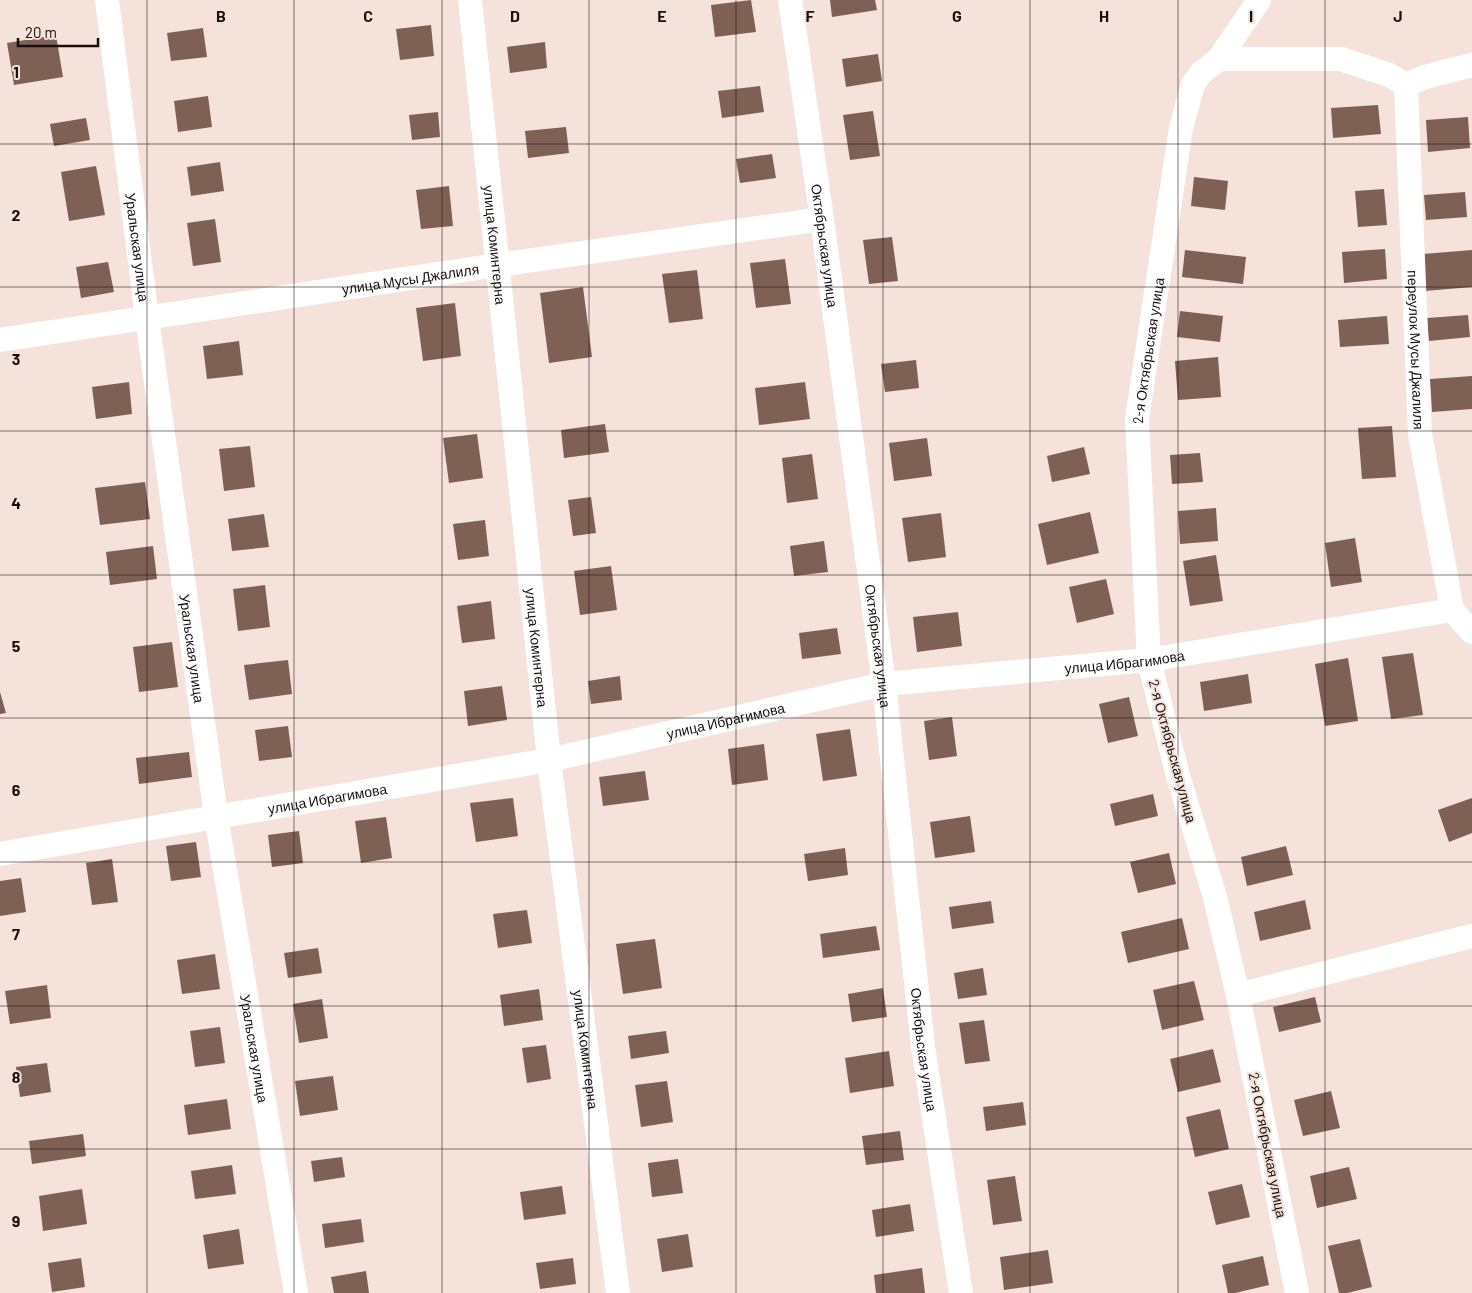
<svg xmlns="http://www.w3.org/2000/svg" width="1472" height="1293" font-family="Barlow,sans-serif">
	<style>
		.building { fill: #7f6054 }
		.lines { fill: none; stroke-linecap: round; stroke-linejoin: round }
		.minor { stroke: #fff; stroke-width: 24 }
		.grid { fill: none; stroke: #16100e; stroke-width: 1; stroke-opacity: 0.55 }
		.labels { text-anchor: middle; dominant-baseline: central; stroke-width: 4; stroke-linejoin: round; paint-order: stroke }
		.street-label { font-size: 14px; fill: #16100e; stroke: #f4e2db }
		.grid-label { font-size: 16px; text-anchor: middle; font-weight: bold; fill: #16100e; stroke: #f4e2db; stroke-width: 4; stroke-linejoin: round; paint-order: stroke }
	</style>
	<rect width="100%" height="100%" fill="#f4e2db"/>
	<path class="building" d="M751,0L756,32L715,37L711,5Z
		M830,0H875L877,10L832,17Z
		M431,25L434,56L400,60L396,29Z
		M203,28L207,57L171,61L167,33Z
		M56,35L63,77L14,85L7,43Z
		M545,42L547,68L510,73L507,47Z
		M878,54L882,81L846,87L842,59Z
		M760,86L764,112L722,118L718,91Z
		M208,96L212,127L178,132L174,101Z
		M1378,105L1381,134L1333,138L1331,108Z
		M873,111L880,156L850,160L843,115Z
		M438,112L440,137L412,140L409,115Z
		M1468,117L1470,148L1428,152L1426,120Z
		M86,118L90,140L54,146L50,124Z
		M566,127L569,153L528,158L525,131Z
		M772,154L776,178L740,183L736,159Z
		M220,162L224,191L191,196L187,167Z
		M96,166L105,215L69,221L61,172Z
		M1194,177L1228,181L1225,210L1191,206Z
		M449,186L453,226L421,229L416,190Z
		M1384,189L1387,225L1358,227L1355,191Z
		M1465,192L1467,217L1426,220L1424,195Z
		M215,219L221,262L193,266L187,223Z
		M892,237L898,281L869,284L863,240Z
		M1385,249L1387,279L1344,283L1342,252Z
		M1185,250L1246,257L1243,284L1182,277Z
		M1472,250V287L1425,291L1423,254Z
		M785,259L791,304L756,308L750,263Z
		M108,262L114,292L81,298L76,267Z
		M697,270L703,319L669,323L662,274Z
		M583,287L592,357L549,363L540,293Z
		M455,303L461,356L423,361L416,308Z
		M1180,311L1223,316L1220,342L1177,337Z
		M1468,315L1470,337L1429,341L1427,318Z
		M1387,316L1389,344L1340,347L1338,320Z
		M239,341L243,375L207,379L203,346Z
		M1218,357L1221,397L1178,400L1175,361Z
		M916,360L919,388L885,392L881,364Z
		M1472,376V409L1432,412L1430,379Z
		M129,382L132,414L96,419L92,387Z
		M805,382L810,419L759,425L755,388Z
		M605,424L609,452L564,458L561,430Z
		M1392,426L1396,477L1362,479L1358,428Z
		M477,434L483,478L449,483L443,438Z
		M927,438L932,476L894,481L889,443Z
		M250,446L255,487L224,491L219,449Z
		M1084,447L1090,474L1052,482L1047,456Z
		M1200,453L1203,482L1172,484L1170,455Z
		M812,454L818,499L787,503L782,458Z
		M145,482L150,519L100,525L95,488Z
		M591,497L596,533L573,536L568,500Z
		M1216,508L1218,541L1180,544L1178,511Z
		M1090,512L1099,553L1047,565L1038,524Z
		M941,513L946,557L908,562L902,518Z
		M264,514L269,547L232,551L228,519Z
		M485,520L489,556L458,560L453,524Z
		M1355,538L1362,582L1331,587L1325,543Z
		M824,541L828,572L794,576L790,546Z
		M153,546L157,579L110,585L106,552Z
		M1216,555L1223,601L1190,606L1183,561Z
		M611,566L617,610L580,615L574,571Z
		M1106,579L1114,614L1077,623L1069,587Z
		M265,585L270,627L238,631L233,589Z
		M491,601L495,639L462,643L457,606Z
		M958,612L962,646L917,652L913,617Z
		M837,628L841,654L802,659L799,633Z
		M172,642L178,687L139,692L133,647Z
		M1413,653L1423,715L1391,719L1382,657Z
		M1348,658L1358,721L1325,726L1315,664Z
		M288,660L292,694L249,700L244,665Z
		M1248,674L1252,703L1204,711L1200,682Z
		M620,676L622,700L591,704L588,681Z
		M502,686L507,720L468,726L464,691Z
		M0,692L6,713L0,714Z
		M1129,697L1138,736L1108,743L1099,704Z
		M952,717L957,756L929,760L924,721Z
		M288,726L292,757L259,761L255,730Z
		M850,729L857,776L823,781L816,734Z
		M764,744L768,780L732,785L728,749Z
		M189,752L192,777L139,784L136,758Z
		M645,771L649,800L603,806L599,777Z
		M1153,794L1158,816L1115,826L1110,804Z
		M513,798L518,836L476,842L470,803Z
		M1472,798V833L1449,842L1438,810Z
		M970,816L975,852L935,858L930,822Z
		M386,817L392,858L361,863L355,821Z
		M299,831L303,863L272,867L268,835Z
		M196,842L201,877L171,881L166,846Z
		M1286,846L1293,875L1247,886L1241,857Z
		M845,848L848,875L808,881L804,854Z
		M1169,853L1176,884L1138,893L1130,862Z
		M112,859L118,902L92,905L86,863Z
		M21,878L26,912L0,916V881Z
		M1305,900L1311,929L1260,941L1254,912Z
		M991,901L994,923L952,929L949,907Z
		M527,910L532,943L498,948L493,914Z
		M1182,918L1189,949L1128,963L1121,932Z
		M876,926L880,950L823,958L820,934Z
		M655,939L662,988L623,994L616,944Z
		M318,948L322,973L288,978L284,953Z
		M215,954L220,989L182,994L177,960Z
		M983,968L987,995L958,999L954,973Z
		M1194,981L1204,1020L1162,1030L1153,990Z
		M47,985L51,1018L10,1024L5,991Z
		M883,988L887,1017L852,1022L848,994Z
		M539,989L543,1020L504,1026L500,995Z
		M1315,997L1321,1022L1279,1032L1273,1007Z
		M322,999L328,1038L299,1043L293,1004Z
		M984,1020L990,1061L965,1064L959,1023Z
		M220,1027L225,1063L195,1067L190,1031Z
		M666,1031L669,1053L631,1059L628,1036Z
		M546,1045L551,1079L527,1083L522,1048Z
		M1213,1049L1221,1082L1178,1092L1170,1059Z
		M889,1051L894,1086L850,1093L845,1058Z
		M47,1063L51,1092L20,1097L16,1067Z
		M333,1076L338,1110L300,1116L295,1081Z
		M667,1081L673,1122L641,1127L635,1085Z
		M1331,1091L1340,1128L1303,1136L1294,1100Z
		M227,1099L231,1129L188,1135L184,1105Z
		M1023,1102L1026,1125L986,1131L983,1107Z
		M1220,1109L1229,1149L1195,1157L1186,1117Z
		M900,1131L904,1160L866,1165L862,1136Z
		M83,1134L86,1156L32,1164L29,1141Z
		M342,1157L345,1177L314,1182L311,1161Z
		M678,1159L683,1193L652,1197L648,1163Z
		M232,1165L236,1194L195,1199L191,1171Z
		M1349,1167L1357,1199L1317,1208L1310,1176Z
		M1015,1176L1022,1221L993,1225L987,1180Z
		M1242,1184L1250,1217L1216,1225L1208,1192Z
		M562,1186L566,1214L524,1220L520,1192Z
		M82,1189L87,1224L43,1231L39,1196Z
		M910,1204L914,1231L876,1237L872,1210Z
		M361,1219L364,1242L325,1248L322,1224Z
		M239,1229L244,1264L208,1269L203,1235Z
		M688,1234L693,1267L662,1272L657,1239Z
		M1360,1239L1372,1287L1347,1293H1339L1328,1246Z
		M1048,1250L1053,1283L1004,1290L1000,1257Z
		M1263,1256L1269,1285L1235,1293H1228L1222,1265Z
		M81,1258L85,1287L52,1292L48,1263Z
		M573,1258L576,1284L540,1289L536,1263Z
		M922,1268L925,1293H876L874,1275Z
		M366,1271L369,1293H334L331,1277Z"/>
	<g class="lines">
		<g class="minor">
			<path id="s1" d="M107,0L147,318L216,816L296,1293"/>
			<path id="s2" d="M470,0L549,760L618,1293"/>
			<path id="s3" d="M790,0L822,219L884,684L923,1047L961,1293"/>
			<path d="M1219,59L1259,0"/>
			<path id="s4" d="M1406,85L1420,434L1452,610"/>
			<path id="s5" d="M0,340L498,265L822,219"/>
			<path d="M1452,610L1472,632"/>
			<path id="s6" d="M0,854L549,760L884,684L1149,660L1452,610"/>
			<path d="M1238,995L1472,936"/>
			<path id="s7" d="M1297,1293L1238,995L1215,897L1178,776L1149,660L1137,419L1181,128L1193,84L1202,72L1219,59H1341L1389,75L1406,85L1425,77L1472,65"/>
		</g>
	</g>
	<path class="grid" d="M147,0V1293M294,0V1293M442,0V1293M589,0V1293M736,0V1293M883,0V1293M1030,0V1293M1178,0V1293M1325,0V1293M0,144H1472M0,287H1472M0,431H1472M0,575H1472M0,718H1472M0,862H1472M0,1006H1472M0,1149H1472"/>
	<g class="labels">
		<g class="street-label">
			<text stroke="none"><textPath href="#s2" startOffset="246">улица Коминтерна</textPath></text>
			<text stroke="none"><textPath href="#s3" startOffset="248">Октябрьская улица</textPath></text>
			<text stroke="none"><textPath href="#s1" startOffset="249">Уральская улица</textPath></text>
			<text stroke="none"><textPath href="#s5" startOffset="415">улица Мусы Джалиля</textPath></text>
			<text stroke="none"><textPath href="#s4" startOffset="265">переулок Мусы Джалиля</textPath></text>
			<text stroke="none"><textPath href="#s7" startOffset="961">2-я Октябрьская улица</textPath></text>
			<text stroke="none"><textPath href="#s3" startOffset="652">Октябрьская улица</textPath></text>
			<text stroke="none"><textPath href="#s2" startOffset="651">улица Коминтерна</textPath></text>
			<text stroke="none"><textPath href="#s1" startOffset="654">Уральская улица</textPath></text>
			<text stroke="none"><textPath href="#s6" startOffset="1142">улица Ибрагимова</textPath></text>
			<text stroke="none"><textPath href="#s6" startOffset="738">улица Ибрагимова</textPath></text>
			<text transform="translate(1173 751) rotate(75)">2-я Октябрьская улица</text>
			<text stroke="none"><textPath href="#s6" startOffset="332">улица Ибрагимова</textPath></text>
			<text stroke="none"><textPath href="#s1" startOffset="1059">Уральская улица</textPath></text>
			<text stroke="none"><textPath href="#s3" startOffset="1058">Октябрьская улица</textPath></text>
			<text stroke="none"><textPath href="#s2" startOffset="1056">улица Коминтерна</textPath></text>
			<text transform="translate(1268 1145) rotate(79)">2-я Октябрьская улица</text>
		</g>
	</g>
	<g class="grid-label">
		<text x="221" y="22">B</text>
		<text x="368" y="22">C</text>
		<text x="515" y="22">D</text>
		<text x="662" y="22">E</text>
		<text x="810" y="22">F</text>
		<text x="957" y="22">G</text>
		<text x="1104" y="22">H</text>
		<text x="1251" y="22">I</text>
		<text x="1398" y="22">J</text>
		<text x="16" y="78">1</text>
		<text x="16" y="221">2</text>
		<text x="16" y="365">3</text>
		<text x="16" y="509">4</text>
		<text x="16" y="652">5</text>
		<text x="16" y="796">6</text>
		<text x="16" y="940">7</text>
		<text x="16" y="1083">8</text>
		<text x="16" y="1227">9</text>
	</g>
	<path d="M18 38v8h80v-8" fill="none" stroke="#16100e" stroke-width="2.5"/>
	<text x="25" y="38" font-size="15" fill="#16100e" stroke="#f4e2db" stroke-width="4" paint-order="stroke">20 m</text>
</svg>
